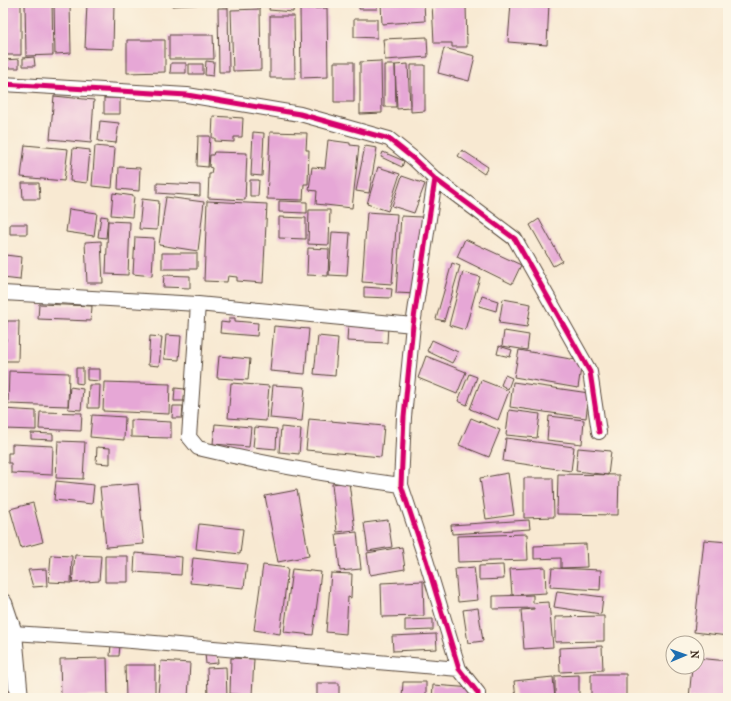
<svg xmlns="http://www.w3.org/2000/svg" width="731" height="701" font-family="'IM FELL French Canon',serif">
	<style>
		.building { fill: #e6a7d6 }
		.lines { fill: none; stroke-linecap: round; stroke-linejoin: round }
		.minor-casing { stroke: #574739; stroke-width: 16 }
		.tertiary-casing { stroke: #574739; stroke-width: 20 }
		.minor { stroke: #fff; stroke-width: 14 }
		.tertiary { stroke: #fff; stroke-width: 18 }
		.cycleway-casing { stroke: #fcf5e5; stroke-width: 8 }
		.cycleway { stroke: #d6006c; stroke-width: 5 }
	</style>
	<rect width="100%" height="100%" fill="#fcf5e5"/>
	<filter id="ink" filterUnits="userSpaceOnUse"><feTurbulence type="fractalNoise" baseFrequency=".025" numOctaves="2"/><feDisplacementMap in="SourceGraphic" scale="8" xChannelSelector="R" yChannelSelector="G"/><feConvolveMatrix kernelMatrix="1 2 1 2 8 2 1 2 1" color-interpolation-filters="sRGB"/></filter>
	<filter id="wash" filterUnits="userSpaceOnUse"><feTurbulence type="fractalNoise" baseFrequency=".012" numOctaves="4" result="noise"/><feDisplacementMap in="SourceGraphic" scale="16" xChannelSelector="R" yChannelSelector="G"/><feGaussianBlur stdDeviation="0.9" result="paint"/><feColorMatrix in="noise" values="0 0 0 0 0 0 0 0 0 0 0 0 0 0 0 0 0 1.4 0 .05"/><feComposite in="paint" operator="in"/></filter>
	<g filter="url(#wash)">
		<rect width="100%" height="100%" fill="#f8e9d2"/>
		<g id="blocks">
			<path class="building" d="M5,3H21V55H5Z
				M25,3H52L53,55L26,56Z
				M54,3H70L71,53L55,54Z
				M87,3H114L113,49L85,48Z
				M172,3H209V4L172,6Z
				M270,3H294L293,12L269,10Z
				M359,3H377V9H359Z
				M381,3H424L425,21L382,24Z
				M432,3H449V6L466,5L467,47H452V43H434Z
				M511,3H549L547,45L508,42Z
				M218,8H228L229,72H219Z
				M327,8L328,77L301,78L300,9Z
				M260,9L261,70L233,71L231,10Z
				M270,16H294L295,78H270Z
				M354,19H377V38L354,37Z
				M169,35H213L214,59H169Z
				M427,37L428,57L385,60L383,39Z
				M127,40H165V72L127,73Z
				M444,48L475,56L469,81L438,73Z
				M34,57L35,66H23V58Z
				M19,59V68H5L4,60Z
				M206,61L214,62L213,76L205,75Z
				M381,61L382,113L360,114V62Z
				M334,62H354V102H334Z
				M171,63H186V73H170Z
				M189,64H203V74H189Z
				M408,64L410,108L397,109L395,65Z
				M384,65H395L396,107H384Z
				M411,65H425V111L411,112Z
				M54,96L94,100L91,143L50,139Z
				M104,98H120V114H104Z
				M213,116L243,118L242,137H234V142L215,141V138H212Z
				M100,121L119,123L116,143L98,141Z
				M253,132L264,133L262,176L251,175Z
				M270,132L307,133L306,150H309L308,184H304L303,200L267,199Z
				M198,136H210L208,167L197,166Z
				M328,140L350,143V145L359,146L352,208L316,204L317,191L309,190L312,167L325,168Z
				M25,145L68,149L64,181L21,177Z
				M95,146L115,148L112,188L92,186Z
				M365,146L377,148L369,193L356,191Z
				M73,148L90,150L87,183L70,181Z
				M462,150L488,167L484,174L458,156Z
				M214,152L247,153L245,200L208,198L209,174H211L212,168L209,167L210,155H213Z
				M383,152L404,161L402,167L381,157Z
				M119,167L140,168L139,191L118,189Z
				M378,167L400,174L388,211L367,204Z
				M402,176L425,184L414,213L392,206Z
				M250,180H259L258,196H250Z
				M22,183H39L40,199H23Z
				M157,183L200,185V196L157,193Z
				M113,193L134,196L132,217L111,215Z
				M166,197L204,202L198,251L159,245Z
				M142,199L159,201L157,230L139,229Z
				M207,201L267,204L263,283L237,281V277L228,276L227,282L204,281Z
				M279,201L307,202V213L279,212Z
				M69,209L97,213L94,236L66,232Z
				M309,210H330L329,245L308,244Z
				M367,212L397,214L392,284L362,282Z
				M101,216L108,217L106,238L98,237Z
				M401,216L422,217L417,294L396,293Z
				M279,217L306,218V239L279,238Z
				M539,219L562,261L553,266L530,225Z
				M108,221L130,222L128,275L106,274Z
				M10,224H27V234H10Z
				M332,232L350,233L347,276L329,275Z
				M135,237L154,238L152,276L133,274Z
				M465,239L521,265L512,284L457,257Z
				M101,241L103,283H87L85,242Z
				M308,248L329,249L328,276L307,275Z
				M162,253H197V269H162Z
				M5,255L22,257L20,280L3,278Z
				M452,263L460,266L444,321L436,319Z
				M463,272L480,277L465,330L449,325Z
				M164,275L190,276V288L163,287Z
				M364,287L392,289L391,298L364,297Z
				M482,296L498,301L496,311L479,306Z
				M503,299L531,304L527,327L499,323Z
				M39,304L92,306L91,321L38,319Z
				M229,318H235V321L258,323L257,336L220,333L221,322L229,323Z
				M7,321H19L18,361H3V341H6Z
				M348,324L388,326L387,343L347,341Z
				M274,326L309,329L305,374L270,371Z
				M504,331L529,335L527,350L502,346Z
				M166,335L181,336L179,360L164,359Z
				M150,336L162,337L159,366L148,365Z
				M318,336L338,338L335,376L314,374Z
				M432,340L458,352L452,363L427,351Z
				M499,346L512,350L510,357L497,354Z
				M519,350L582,361L578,388L514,377Z
				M219,356L250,359L248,380L217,378Z
				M426,356L466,372L457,394L418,378Z
				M76,368H83V384L76,383Z
				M87,369H100V381L87,380Z
				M9,371L69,373L68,406L8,404Z
				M469,374L477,377L467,405L458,401Z
				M505,375L512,378L508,389L501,385Z
				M481,380L509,391L498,420L470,409Z
				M104,382L170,384L169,414L103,411Z
				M513,382L589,393L586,418L510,407Z
				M231,383L269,386L266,421L228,418Z
				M89,385H100L99,408H88Z
				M273,385L305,387L302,421L270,418Z
				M70,387L83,389L81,410L68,409Z
				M175,388L185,389L184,401H174Z
				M173,406H183L182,418H172Z
				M4,409L36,411V430L3,429Z
				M509,410L540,414L537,438L506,435Z
				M40,412L82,413L81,431L39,429Z
				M92,415L125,417L124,440L90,437Z
				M549,416L584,420L582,444L547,440Z
				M471,418L500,430L489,457L459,445Z
				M309,419L384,426L381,457L306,450Z
				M131,420L171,422V438L131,437Z
				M215,424L251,427L249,447L213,444Z
				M255,427L277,429L276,449L253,447Z
				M281,427L301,429L299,454L279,452Z
				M31,433L53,434V440L31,439Z
				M506,438L574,447L571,471L503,461Z
				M58,441L85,442L83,479L56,478Z
				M12,444L53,446L52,475L11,473V463H8V453H12Z
				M97,447L110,448V464L96,463Z
				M578,448L611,451L608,475L576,471Z
				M508,473L514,515L486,519L480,478Z
				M558,474L619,475L618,515L557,514Z
				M524,478H553L554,517L524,518Z
				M56,481L94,485L92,504L54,500Z
				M349,482L355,530L337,532L332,484Z
				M138,484L144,544L106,547L100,487Z
				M297,490L309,556L278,562L265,496Z
				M33,503L43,542L21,548L10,509Z
				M388,520L392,547L368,551L364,523Z
				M529,520L530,529L452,534L451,525Z
				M199,524L243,529L240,554L196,549Z
				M357,532L361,569L340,571L336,534Z
				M527,534L528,560L458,562L457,536Z
				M704,540L728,542V636L694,632Z
				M586,544L587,567L561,568V558L534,559V546Z
				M402,547L405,569L370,575L367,553Z
				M135,553L182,557L181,575L134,572Z
				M51,555L72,556L71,583L49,582Z
				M75,555L101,556L99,581L72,583Z
				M105,556H128V582H105Z
				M193,558L247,564L244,588L190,583Z
				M263,565L288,568L280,634L254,630Z
				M503,565L504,579L479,580V566Z
				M474,567L478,600L458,602L455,569Z
				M545,567L546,593L512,595L510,569Z
				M552,568L601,570L600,590L550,587Z
				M46,569L47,586L33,587L28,570Z
				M292,569L321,572L313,635L284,632Z
				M331,573L352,574L351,598L348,597L346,634L326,632Z
				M423,581L424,616L382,617L381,583Z
				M557,591L603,597L601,614L554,607Z
				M533,595V603L549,602L553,647L524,649L521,610L534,609V608L493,609V596Z
				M478,608L483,641L468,643L463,610Z
				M604,616V641L555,642V617Z
				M433,619V630L405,631V620Z
				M3,626L12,663L3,664Z
				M436,634L437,649L393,651L392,636Z
				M111,644L120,645L119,656H110Z
				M602,646L603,670L560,672L559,648Z
				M205,653H217L218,663L206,664Z
				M107,658L108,696L61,697L60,659Z
				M231,658L254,659L252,695L230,694Z
				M697,658L728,661V698H689L692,667H697Z
				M161,661L190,663L188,698L158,695Z
				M125,665H155V698H126Z
				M226,667L227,697H208L207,668Z
				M591,674H626V696L591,697Z
				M579,675V698H555V676Z
				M553,677L555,698H516L514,681Z
				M3,680H5L10,698H3Z
				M403,682H426V698H402Z
				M317,683H339V698H317Z
				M433,685L473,688L472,698H432Z"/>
		</g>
	</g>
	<g filter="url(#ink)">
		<use href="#blocks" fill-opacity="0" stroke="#574739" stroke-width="1"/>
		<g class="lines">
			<defs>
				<path id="minor" d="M3,84L187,95L300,114L389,139L414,159L435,179L515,239L590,372L599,432
					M435,179L413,325L404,417L401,485L426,560L459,669L478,693V698
					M3,293L198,304L413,325
					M198,304L189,437L198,448C265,464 333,476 401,485
					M13,633L108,639L459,669"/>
				<path id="tertiary" d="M3,603L13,633L19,698"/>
			</defs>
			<use href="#minor" class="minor-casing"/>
			<use href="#tertiary" class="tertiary-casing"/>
			<use href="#minor" class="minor"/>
			<use href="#tertiary" class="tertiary"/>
			<defs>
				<path id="cycleway" d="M3,84L187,95L300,114L389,139L414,159L435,179L515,239L590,372L599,432
					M435,179L413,325L404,417L401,485L426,560L459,669L478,693V698"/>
			</defs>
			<use href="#cycleway" class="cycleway-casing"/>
			<use href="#cycleway" class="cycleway"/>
		</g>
	</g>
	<rect width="731" height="701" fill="none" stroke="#fcf5e5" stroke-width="16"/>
	<g transform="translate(685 655) rotate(88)"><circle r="19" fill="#fcf5e5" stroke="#afa495"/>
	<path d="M0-3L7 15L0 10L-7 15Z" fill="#1f6fb2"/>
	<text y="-6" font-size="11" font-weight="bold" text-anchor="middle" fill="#3b2a1e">N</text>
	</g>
</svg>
